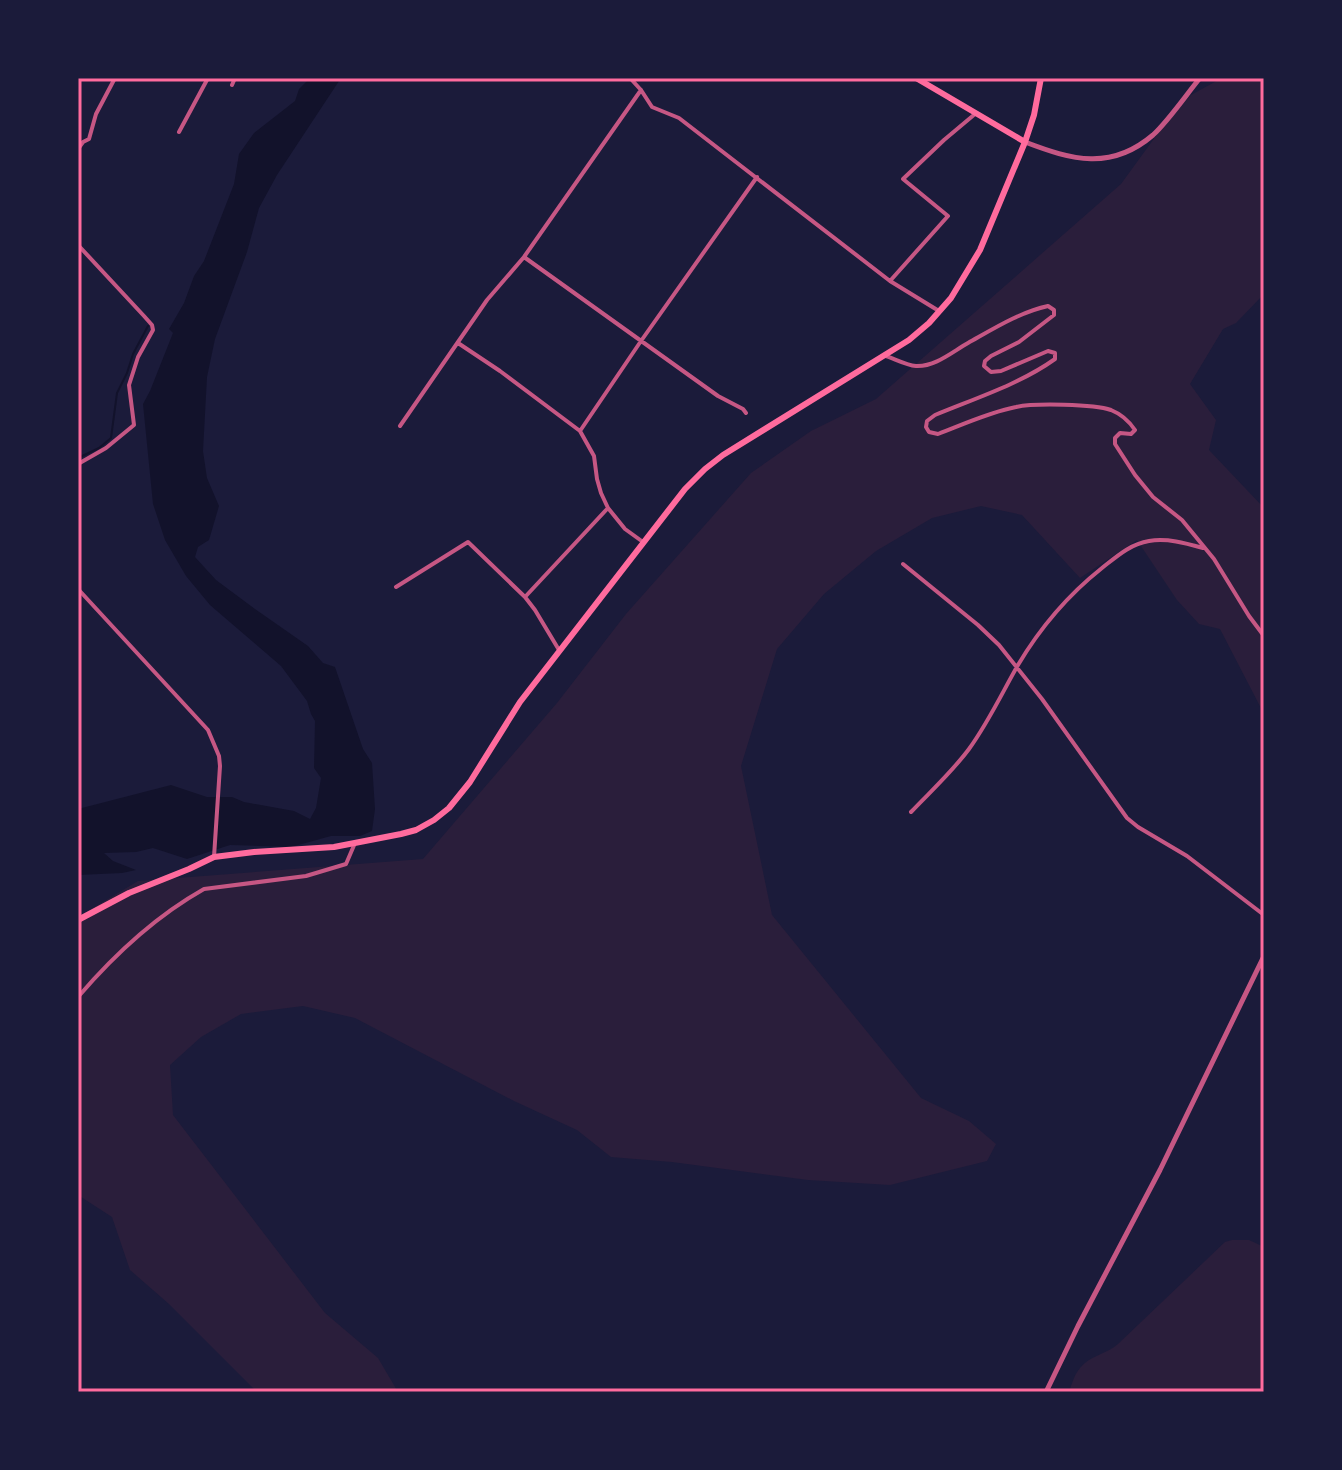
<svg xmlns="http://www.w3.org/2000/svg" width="1342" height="1470" font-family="Inter,sans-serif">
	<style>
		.green { fill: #2a1e3b }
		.water { fill: #12122b }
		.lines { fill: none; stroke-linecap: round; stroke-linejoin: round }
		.stream { stroke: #12122b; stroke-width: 2 }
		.minor { stroke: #c65784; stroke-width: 4 }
		.tertiary { stroke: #c65784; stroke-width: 5 }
		.secondary { stroke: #ff6b9d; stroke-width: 6 }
		.neatline { fill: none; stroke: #ff6b9d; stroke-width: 3 }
	</style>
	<rect width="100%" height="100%" fill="#1b1b3a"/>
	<path class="green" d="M1222,78H1264V294L1236,323L1223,329L1190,384L1216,420L1209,450L1264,508V714L1220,629L1199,624L1177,600L1137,540L1080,578L1022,515L981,506L932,518L876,551L824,594L777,649L741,766L772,915L921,1098L969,1121L996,1144L987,1161L890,1185L808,1180L672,1162L611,1157L577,1130L514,1101L355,1018L303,1006L241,1014L201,1037L170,1065L173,1115L325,1313L378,1358L398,1392H257L169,1304L130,1270L112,1217L78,1195V917L138,881L423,859L557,703L626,614L751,473L811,431L876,399L1121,184L1161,129L1191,95Z
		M1232,1240H1249L1264,1247V1392H1069C1072,1384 1074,1375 1080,1368C1089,1356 1107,1354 1118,1344L1225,1242Z"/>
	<path class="water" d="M310,78H341L277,175L259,208L247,252L215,339L207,377L203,451L207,478L219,506L209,540L198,547L195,557L216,580L255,609L308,646L323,663L335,667L363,749L372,763L375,809L372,831L360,836H331L291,847L230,845L187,859L153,848L136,852L104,853L113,861L136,870L122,873L78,875V809L171,785L207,797H232L244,802L294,811L310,819L316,808L321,778L314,768L315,721L311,714L307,701L281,666L210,605L186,576L165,540L153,504L143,404L150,391L173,333L169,329L184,303L194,276L204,261L234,184L239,154L254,133L295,101L299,89Z"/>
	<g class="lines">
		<path class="stream" d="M78,458L99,448L111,438L117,393L127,373L133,354L148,326"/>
		<path class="minor" d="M630,78L641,90L652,107L679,118L890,281L939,311
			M232,85L235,78
			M179,132L208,78
			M78,149L83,142L89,139L96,114L115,78
			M78,245L144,316L152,325L153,330L138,357L129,385L134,425L106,448L78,464
			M524,257L718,396L743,409L746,413
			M890,281L948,216L903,179L944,140L975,114
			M458,343L500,371L580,431L594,456L597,479L601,493L608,508L625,529L643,542
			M886,356C895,359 906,365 916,366C935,367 952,352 968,343C993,329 1020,312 1048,306L1054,310V315L1019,342L991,356L985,361L984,366L991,372L1001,371L1048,351L1055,353V359C1020,384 976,398 935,415L927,421L926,427L929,432L938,434C964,424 990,412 1016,407C1034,403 1094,404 1111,410C1121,414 1129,421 1135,430L1131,434L1120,433L1115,438V444L1135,475L1153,497L1182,520L1214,559L1249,616L1264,636
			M400,426L487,300L524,257L641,90
			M580,431L641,341L757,177
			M903,564L978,625L999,645L1042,699L1127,818L1138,827L1187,856L1264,915
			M396,587L468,542L525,597L535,610L559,650
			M78,589L208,730L219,756L220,766L214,857
			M525,597L608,508
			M911,812C930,792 952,772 969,749C988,723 1002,693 1018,665C1040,628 1068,595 1102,568C1116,557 1130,544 1149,541C1167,538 1185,543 1203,548
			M78,997C114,955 156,916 204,889L306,876L346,864L355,843"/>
		<path class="tertiary" d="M1025,142C1072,160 1111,171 1153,135C1169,120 1186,95 1200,78
			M1046,1392L1078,1326L1160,1170L1264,956"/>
		<path class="secondary" d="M916,78L1025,142
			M78,920L129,893L189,869L214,857L254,852L334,847L401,834L416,830L434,820L449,808L470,782L520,702L685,489L705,469L723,455L909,340L929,323L951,298L980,250L1025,142L1034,115L1041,78"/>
	</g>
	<rect width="1342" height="1470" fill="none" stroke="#1b1b3a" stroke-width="160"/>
	<rect x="80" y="80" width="1182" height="1310" class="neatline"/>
</svg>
